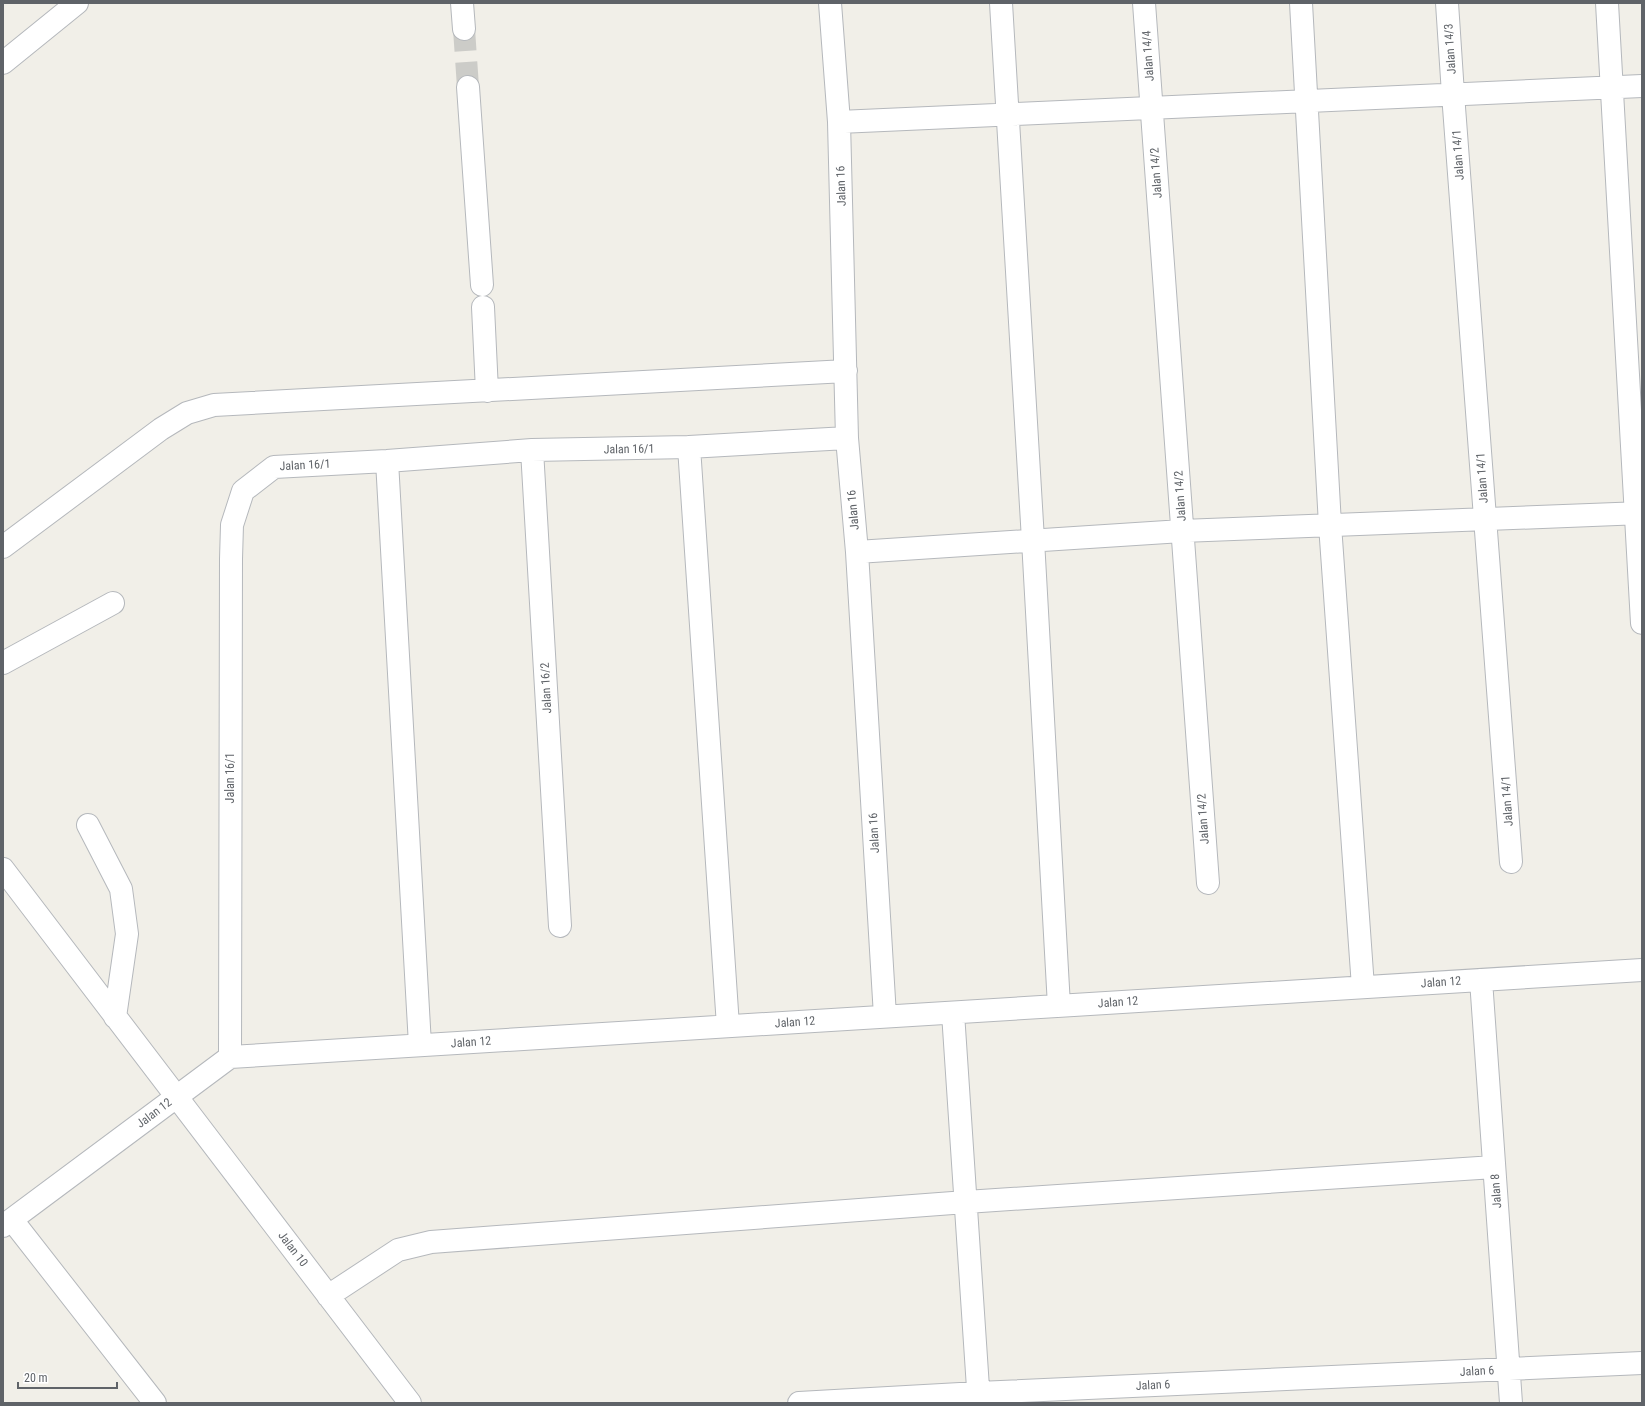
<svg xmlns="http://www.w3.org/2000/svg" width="1645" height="1406" font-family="'Roboto Condensed',sans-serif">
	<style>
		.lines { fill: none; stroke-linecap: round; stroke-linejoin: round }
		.minor-tunnel { stroke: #ccccc8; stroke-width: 22; stroke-dasharray: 22 11; stroke-linecap: butt }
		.minor-casing { stroke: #b5b8bc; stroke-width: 24 }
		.minor { stroke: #fff; stroke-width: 22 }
		.labels { text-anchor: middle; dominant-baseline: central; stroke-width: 3.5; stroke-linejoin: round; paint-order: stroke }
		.street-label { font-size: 12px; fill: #5f6368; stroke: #fff }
	</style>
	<rect width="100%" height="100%" fill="#f1efe8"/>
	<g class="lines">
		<path class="minor-tunnel" d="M464,29L468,87"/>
		<defs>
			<path id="minor" d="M462,3L464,29
				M830,3L839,122L847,438L857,552L885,1016
				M1001,3L1033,540L1059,1006
				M1144,3L1208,883
				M1301,3L1330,525L1363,987
				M1447,3L1453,94L1511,862
				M1607,3L1642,623
				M3,63L77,3
				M468,87L482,285
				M839,122L1642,86
				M483,307L487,391
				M689,447L728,1026
				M532,450L560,926
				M387,461L420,1045
				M3,547L161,429L187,413L214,405L846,371
				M857,552L1182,531L1642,513
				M3,663L113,603
				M88,825L121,889L127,934L115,1017
				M3,869L410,1403
				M1481,980L1511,1403
				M953,1013L979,1403
				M230,1057L231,559L232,525L243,491L274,467L387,461L532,450L689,447L847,438
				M12,1220L155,1403
				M3,1226L230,1057L1642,970
				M328,1296L398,1250L431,1242L966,1202L1494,1167
				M799,1403L978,1393L1642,1363"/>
		</defs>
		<use href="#minor" class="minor-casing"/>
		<use href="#minor" class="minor"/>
	</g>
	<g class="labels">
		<g class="street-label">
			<text transform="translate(1450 49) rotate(-94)">Jalan 14/3</text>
			<text transform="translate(1148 56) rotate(-94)">Jalan 14/4</text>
			<text transform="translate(1458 155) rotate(-94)">Jalan 14/1</text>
			<text transform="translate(1156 173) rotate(-94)">Jalan 14/2</text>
			<text transform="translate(841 186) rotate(-92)">Jalan 16</text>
			<text transform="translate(629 449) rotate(-1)">Jalan 16/1</text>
			<text transform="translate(305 465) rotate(-3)">Jalan 16/1</text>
			<text transform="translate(1482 478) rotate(-94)">Jalan 14/1</text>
			<text transform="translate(1180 496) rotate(-94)">Jalan 14/2</text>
			<text transform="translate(853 510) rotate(-95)">Jalan 16</text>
			<text transform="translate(546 688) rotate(-93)">Jalan 16/2</text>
			<text transform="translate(230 778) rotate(-90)">Jalan 16/1</text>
			<text transform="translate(1507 801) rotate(-94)">Jalan 14/1</text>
			<text transform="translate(1203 819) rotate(-94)">Jalan 14/2</text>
			<text transform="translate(874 833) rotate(-93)">Jalan 16</text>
			<text transform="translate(1441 982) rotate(-4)">Jalan 12</text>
			<text transform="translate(1118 1002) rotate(-4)">Jalan 12</text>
			<text transform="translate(795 1022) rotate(-4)">Jalan 12</text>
			<text transform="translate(471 1042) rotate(-4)">Jalan 12</text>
			<text transform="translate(154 1113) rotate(-37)">Jalan 12</text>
			<text transform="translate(1496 1191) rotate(-94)">Jalan 8</text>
			<text transform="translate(293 1249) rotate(53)">Jalan 10</text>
			<text transform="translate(1477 1371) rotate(-3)">Jalan 6</text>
			<text transform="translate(1153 1385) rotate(-3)">Jalan 6</text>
		</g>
	</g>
	<rect width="1645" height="1406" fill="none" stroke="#5f6368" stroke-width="8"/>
	<path d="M18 1382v6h99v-6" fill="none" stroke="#5f6368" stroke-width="2"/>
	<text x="24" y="1382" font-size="12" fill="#5f6368" stroke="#ffffff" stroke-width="3" paint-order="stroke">20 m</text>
</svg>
